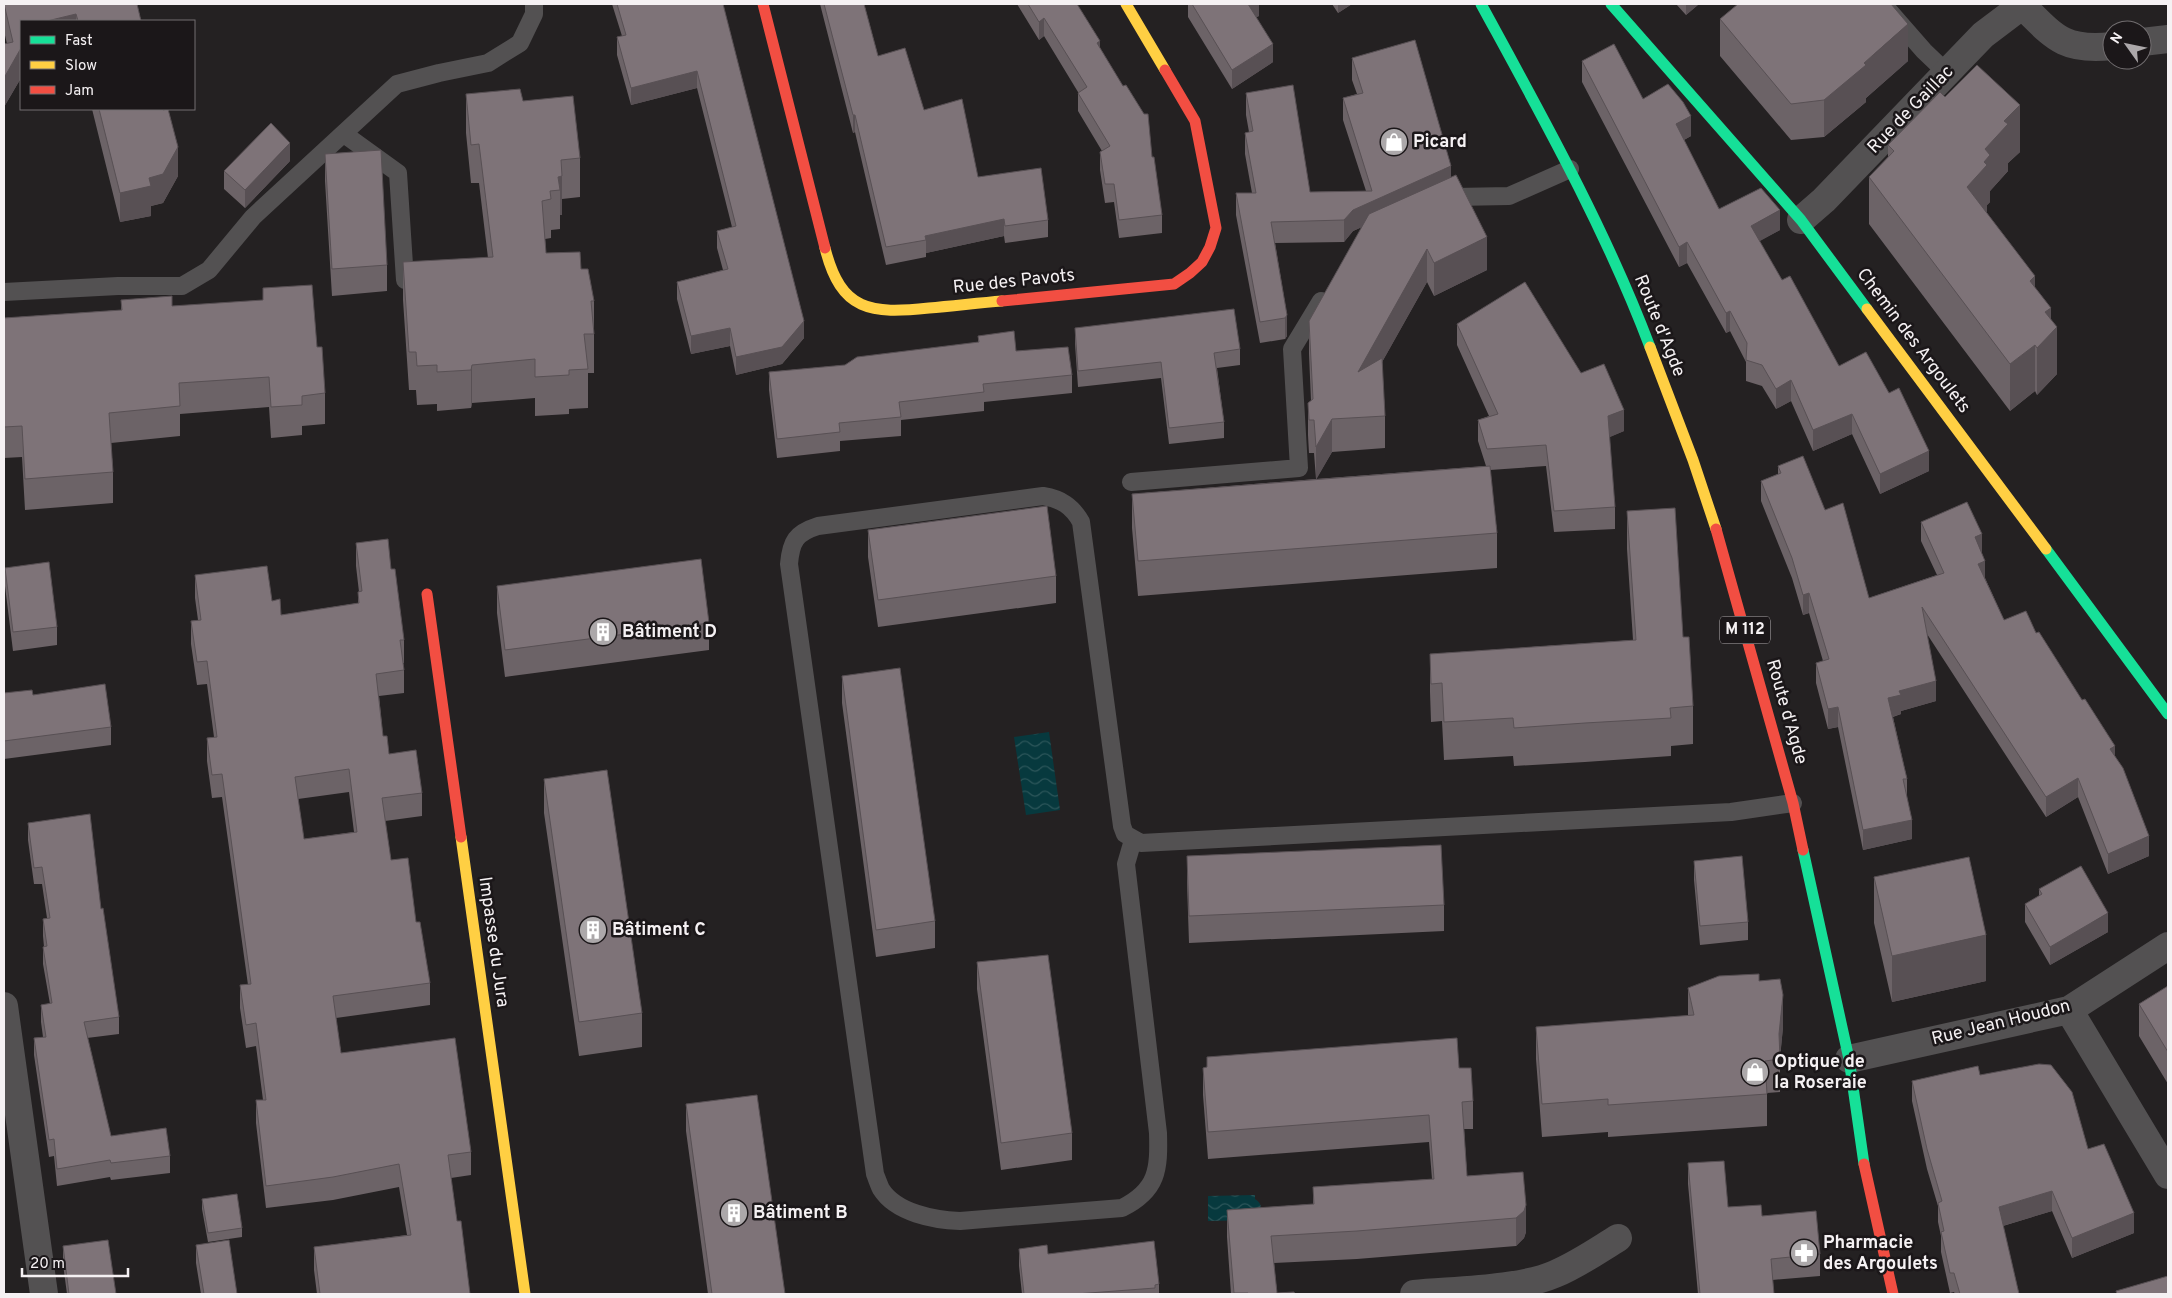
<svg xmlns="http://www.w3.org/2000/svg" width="2172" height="1298" font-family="Overpass,sans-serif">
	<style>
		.water { fill: url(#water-waves) }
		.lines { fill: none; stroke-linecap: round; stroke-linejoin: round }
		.lane { stroke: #535152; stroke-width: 18 }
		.street { stroke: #535152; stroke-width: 28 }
		.fast { stroke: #16e098; stroke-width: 11 }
		.slow { stroke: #ffcf43; stroke-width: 11 }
		.jam { stroke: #f24e42; stroke-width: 11 }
		.wall { fill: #6c6367; fill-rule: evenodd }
		.shaded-wall { fill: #585054 }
		.building { fill: #7e7378; stroke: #585054; fill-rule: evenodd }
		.labels { text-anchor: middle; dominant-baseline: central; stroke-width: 5; stroke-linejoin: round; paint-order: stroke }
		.shield { fill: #1b1719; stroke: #b4b0b2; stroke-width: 1 }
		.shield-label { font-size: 16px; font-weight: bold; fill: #f5f1f3 }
		.street-label { font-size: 18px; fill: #f5f1f3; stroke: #1b1719 }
		.poi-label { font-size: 18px; font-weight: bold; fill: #f5f1f3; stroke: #1b1719; text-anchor: start }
	</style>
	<defs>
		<pattern id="water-waves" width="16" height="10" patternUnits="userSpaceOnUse" patternTransform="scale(1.25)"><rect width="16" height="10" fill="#07393e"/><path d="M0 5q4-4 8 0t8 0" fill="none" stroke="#2c565a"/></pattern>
	</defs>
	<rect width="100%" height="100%" fill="#242122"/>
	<path class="water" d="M1049,732L1060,810L1026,815L1014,737Z
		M1255,1195V1199C1265,1205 1260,1212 1255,1220L1208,1221V1196Z"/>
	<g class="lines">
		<path class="lane" d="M1883,4L1924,51L1947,73
			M344,134L398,173L405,280
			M1445,202L1455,197L1509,196L1570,169
			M4,292L118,286H182L209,270L253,217L397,84L439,73L488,63L520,43L534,14V4
			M1131,482L1299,468L1292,349L1321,301
			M1133,840L1126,864L1158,1133C1159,1169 1158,1190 1122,1208L960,1221C934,1220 896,1213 881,1189C879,1185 877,1179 875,1174L789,564C791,541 796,533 818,526L1043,496C1061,499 1072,506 1081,522L1122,826L1125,834L1141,843L1731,812L1793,803"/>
		<path class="street" d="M2022,5C2055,38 2064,51 2112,46
			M2142,42L2168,39
			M1801,220L1824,200L1983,35L2024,4
			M4,1006L44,1294
			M2069,1010L2168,1175
			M1849,1059L2069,1010L2168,946
			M1414,1294C1455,1290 1518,1290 1555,1274C1577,1265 1597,1251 1618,1238"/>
		<path class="fast" d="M1481,4C1542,116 1605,228 1650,347
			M1611,4L1801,220L1867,309
			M2046,549L2168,714
			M1803,850L1849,1059L1864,1164"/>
		<path class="slow" d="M1126,4L1165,70
			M825,248C841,312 871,314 929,308C953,306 978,303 1002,301
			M1867,309L2046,549
			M1650,347L1693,460L1716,529
			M461,837L525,1294"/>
		<path class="jam" d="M763,4L825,248
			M1002,301L1174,284L1190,273L1202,262L1210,247L1216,228L1195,121L1165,70
			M1716,529L1793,803L1803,850
			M427,594L461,837
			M1864,1164L1893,1294"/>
	</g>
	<path class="wall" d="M4,4H137L141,21H21V78L4,107V44H7L4,31Z
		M612,4H723L804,338L782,364L736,375L730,346L691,354L677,299V282L723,270L717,248V231L732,227L697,88L631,105L617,55V37L622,36Z
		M820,4H864L878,56L924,110L978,177L1048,220V237L1005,243L1004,236L926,253V257L886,265L855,132L853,133Z
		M1017,4H1077L1100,48L1152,157L1162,215V233L1119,238L1114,202L1105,203L1100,170V152L1102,151L1078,111V92L1044,36L1039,40Z
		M1188,4H1259V16L1256,17L1273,62L1232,89L1188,17Z
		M1332,4H1352L1338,13Z
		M1676,4H1699L1686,15Z
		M1720,19L1908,61L1866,98V102L1824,137L1791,140L1720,56Z
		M1352,58L1451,178L1487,270L1434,296L1427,282L1382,362L1385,416V448L1332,452L1316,479L1486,466L1478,441V420L1489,416L1457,345V324L1581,373L1624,431L1609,437L1615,507V529L1554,532L1546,466L1490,470L1497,533V568L1138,596L1132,528V494L1316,479L1314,453H1309L1308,435V403L1311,401L1309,354V321L1362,227L1353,231L1344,242L1275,243L1287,315V336L1285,339L1260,343L1236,215V193H1252L1245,154V133L1249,132L1246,115V93L1310,192L1366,191L1343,120V98L1357,94L1352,80Z
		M1582,61L1643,99L1691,136L1684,140L1719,209L1780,230L1759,241L1782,280L1839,366L1929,471L1880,494L1852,434L1813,451L1791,401L1776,409L1762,386L1746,381V362L1730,331L1726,333L1687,263L1679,267L1582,82Z
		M466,94L523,101L580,158V197L562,199V215H560V229L551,230V238L545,239L546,253L581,269L594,301V373H588V408L569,409V414L535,416V398L472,403L471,408L437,411V404L417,405L416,390H409L403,300V262L488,258L479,183H471L466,133Z
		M1945,97L2020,152L2008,163V171L1990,191V202L1987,205V213L2035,288L2051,319L2057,374L2037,395L2035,391L2010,411L1869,224V177L1888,158V145Z
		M92,109H163L178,176L163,203L151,206V216L120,222Z
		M325,154L387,265V291L332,296L325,181Z
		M290,161L245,208L224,189V171Z
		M121,300L172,306L317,347L325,393V424L302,426V435L271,438L269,407L180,414V436L111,443L113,472V503L25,510L22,457L4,458V318L121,310Z
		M1075,328L1240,349V365L1217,368L1224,422V438L1169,444L1161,378L1078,387L1075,344Z
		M978,336L1016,351L1072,375V393L984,402V411L901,420V436L840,441V451L777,458L769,390V372L845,365L978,342Z
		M1778,466L1825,510L1869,598L1937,575L1921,541V522L1982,554L1985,578L2004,620L2036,633L2115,756L2149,856L2108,874L2078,797L2046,817L1927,634L1936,701L1901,711V714L1893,717L1907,779V797L1912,839L1863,850L1838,727L1828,729L1816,683V663L1823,661L1809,613L1803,615L1792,578L1761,501V481L1778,474Z
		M1627,511L1683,637L1693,706V744L1671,746V756L1585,762L1514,766L1513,756L1444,760L1442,721L1431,722L1430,692V654L1633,640L1627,549Z
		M868,530L1056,576V603L878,627L868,557Z
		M356,543L391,569L404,640V663H403L404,670V693L379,696L383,736L389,754L422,793V816L385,821L391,860L416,922L430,983V1005L336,1018L341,1053L471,1152V1175L451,1178L457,1221L470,1294H317L314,1270V1247L407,1235L399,1187L333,1200L266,1208L256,1123V1100H263L256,1046L246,1048L240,1008V985H248L222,797L212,798L207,761V738L214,737L207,684L197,685L191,644V621L198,620L195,598V575L272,601L281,615L358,603V592H359L356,566ZM349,792L354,832L304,839L298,799Z
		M5,568L57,627V645L13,651L5,586Z
		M497,586L709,623V650L505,677L497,613Z
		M842,676L935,921V948L876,957L842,703Z
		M4,693L33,695L111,727V745L4,759Z
		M544,779L642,1013V1047L579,1056L544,813Z
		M28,823L101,909L119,1017V1034L87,1038L111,1136L170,1156V1173L111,1180L110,1177L57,1186L54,1156L49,1157L34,1055V1038L43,1037L41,1022V1005L50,1004L43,964V947H44L43,936V919L47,918L42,884H34L28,840Z
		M1187,856L1444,905V931L1189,943L1187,883Z
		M1694,861L1748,922V940L1700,945L1694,880Z
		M1874,877L1986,981L1892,1002L1874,923Z
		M2039,889L2108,932L2050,965L2025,922V904L2039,896Z
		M977,962L1072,1133V1160L1001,1170L977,989Z
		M1759,981L1783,1027L1780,1057V1092L1767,1093V1126L1608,1137V1132L1542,1137L1536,1059V1027L1688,1016V988Z
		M2168,986V1084L2139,1036V1004Z
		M1207,1057L1459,1068L1473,1101V1129H1464L1467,1176L1523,1172L1526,1232L1524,1238L1516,1246L1357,1259L1274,1263L1277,1293L1295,1294H1231L1227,1237V1210L1313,1204V1187L1432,1179L1429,1142L1208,1159L1203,1095V1068H1207Z
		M1980,1075L2088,1149L2134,1233L2072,1258L2052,1211L2003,1226L2019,1294H1955L1954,1292L1950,1293L1941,1252V1236L1938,1222V1206L1927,1169L1912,1101V1081Z
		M686,1104L785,1294H708L686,1131Z
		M1688,1163L1728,1207L1762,1216L1820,1254V1276L1772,1280L1774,1294H1698L1688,1184Z
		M202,1199L242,1228V1237L208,1242L202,1209Z
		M196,1245L237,1294H201L196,1263Z
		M63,1246L116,1294H67L63,1264Z
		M1019,1249L1159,1284V1294H1022L1019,1266Z"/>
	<path class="shaded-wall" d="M1248,4H1259V16L1248,22Z
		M1338,4H1352L1338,13Z
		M1686,4H1699L1686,15Z
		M76,14V21H47Z
		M1044,18V36L1039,40V22Z
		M1908,24V61L1866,98V102L1824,137V100L1864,63Z
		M1100,41V60L1097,43Z
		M1273,44V62L1232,89V70Z
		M21,48V78L4,107V78Z
		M697,71V88L631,105V88Z
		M2020,105V152L2008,163V171L1990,191V202L1987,205V212L1967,234V187L1985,149L2004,121Z
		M853,115H855V132L853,133Z
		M1691,116V136L1676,144V124Z
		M290,143V161L245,208V190Z
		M178,147V176L163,203L151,206V216L120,222V193L149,178Z
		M1451,166V187L1353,231L1344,242V220L1353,210Z
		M562,176V215H560V190L558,177Z
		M1780,210V230L1751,246V226Z
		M1004,219V236L926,253V240L925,236Z
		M1487,237V270L1434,296V263Z
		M1687,242V263L1679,267V247Z
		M1427,249V282L1358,405V372Z
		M2035,276V323L2030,281Z
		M2051,308V333L2057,327V374L2037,395V348L2045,312Z
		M1730,311V331L1726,333V313Z
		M1287,315V336L1285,339V318Z
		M804,321V338L782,364L736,375V357Z
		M730,328V346L691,354V336Z
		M2035,345V391L2010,411V364Z
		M472,365V403L471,408V370Z
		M1791,380V401L1776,409V389Z
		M1624,410V431L1608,438V416Z
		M1852,414V434L1813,451V430Z
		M1332,419V452L1316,480V447Z
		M1929,451V471L1880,494V474Z
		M1982,534V554L1975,537Z
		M1985,561V580L1978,564Z
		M1809,593V613L1803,615V595Z
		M1936,681V701L1901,711V714L1888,718V698L1899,691Z
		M1838,707V727L1828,729V709Z
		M2115,746V766L2110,749Z
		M2078,778V797L2046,817V797Z
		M1912,820V839L1863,850V830Z
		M2149,836V856L2108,874V854Z
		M2108,913V932L2050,965V947Z
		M1986,935V981L1892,1002V956Z
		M1783,995V1027L1780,1059L1779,1034Z
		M2052,1191V1211L1999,1227V1207Z
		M1526,1205V1232L1524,1238L1516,1246V1218Z
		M2134,1213V1233L2072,1258V1238Z"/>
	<path class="building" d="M4,4H137L141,21H78L76,14L47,21H21V48L4,78V44L13,42Z
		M617,4H723L804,321L782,347L736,357L730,328L691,336L677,282L728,269L717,231L736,226L697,71L631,88L617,37L626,35Z
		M824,4H864L878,56L905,48L924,110L962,99L978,177L1041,168L1048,220L1005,226L1004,219L925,236L926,240L886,247L855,115H853Z
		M1028,4H1077L1100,41L1097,43L1123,86L1126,85L1144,114H1148L1152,157H1154L1162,215L1119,220L1114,184H1105L1100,152L1110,146L1078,93L1087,87L1044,18L1039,22Z
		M1192,4H1248L1273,44L1232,70Z
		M1738,4H1891L1908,24L1864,63L1866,65L1824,100L1791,104L1720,19Z
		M1415,40L1451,166L1353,210L1344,220L1271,222L1287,315L1285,318L1260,322L1236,193H1256L1245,133L1253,131L1246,93L1293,85L1310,192L1372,191L1343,98L1363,93L1352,58Z
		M1614,44L1643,99L1668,84L1683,102L1691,116L1676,124L1719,209L1761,188L1780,210L1751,226L1782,280L1790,276L1839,366L1866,352L1889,393L1899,388L1929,451L1880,474L1852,414L1813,430L1791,380L1776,389L1762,365L1746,360L1747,343L1730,311L1726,313L1687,242L1679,247L1582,61Z
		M1977,65L2020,105L2004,121L2008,124L1985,149L1990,155L1984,162L1987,165L1967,187L2035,276L2030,281L2051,308L2045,312L2057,327L2037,348L2035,345L2010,364L1869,177L1894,151L1888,145L1940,92L1945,97Z
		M520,89L523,101L573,96L580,158L561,160L562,176L558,177L560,190L550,191L551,199L542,201L546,253L580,252L581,269H588L594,301H591L594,334H584L588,369L569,370V375L535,377V359L472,365L471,370L437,372V365L417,366L416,352H409L403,262L493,257L479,144L471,145L466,94Z
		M99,109H163V110L168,109L178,147L163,174L149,178L151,186L120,193Z
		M271,123L290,143L245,190L224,171Z
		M381,150L387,265L332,269L325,154Z
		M1456,175L1487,237L1434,263L1427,249L1358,372L1382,358L1385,416L1332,419L1316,447L1314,420H1309L1308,403L1313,399L1309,321L1369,214Z
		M1525,282L1581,373L1604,364L1624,410L1608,416L1615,507L1554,511L1546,445L1487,449L1478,420L1498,414L1457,324Z
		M312,285L317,347H322L325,393L302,396V405L271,407L269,377L179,383L180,406L109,413L113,472L25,479L22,426L4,427V318L122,310L121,300L172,296V306L263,300V288Z
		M1234,309L1240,349L1214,353L1224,422L1169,428L1161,362L1078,371L1075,328Z
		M1014,331L1016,351L1068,347L1072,375L983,384L984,392L899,402L901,417L839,423L840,432L777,439L769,372L845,365L857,357L979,342L978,336Z
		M1803,456L1825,510L1843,503L1869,598L1944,573L1921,522L1967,502L1982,534L1975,537L1985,561L1978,564L2004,620L2026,611L2036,633L2039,632L2082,700L2085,699L2115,746L2110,749L2123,768L2149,836L2108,854L2078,778L2046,797L1922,607L1936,681L1899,691L1901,695L1888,698L1907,779H1903L1912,820L1863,830L1838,707L1828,709L1816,663L1829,659L1809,593L1803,595L1792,558L1761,481L1781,473L1778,466Z
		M1490,466L1497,533L1138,561L1132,494Z
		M1047,506L1056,576L878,600L868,530Z
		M1675,508L1683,637H1689L1693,706L1670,708L1671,718L1585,723L1514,728L1513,718L1444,722L1442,683L1431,684L1430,654L1636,640L1627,511Z
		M388,539L391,569H395L404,640H400L404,670L376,674L383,736H387L389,754L416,750L422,793L382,798L391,860L408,858L416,922H420L430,983L333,996L341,1053L455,1038L471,1152L448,1155L457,1221H461L470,1294H320L314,1247L411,1235L399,1164L333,1177L266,1186L256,1100H266L256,1023L246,1025L240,985L251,984L222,774L212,775L207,738L217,737L207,661L197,662L191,621L201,620L195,575L267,566L272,601L280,599L281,615L359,603L358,592L362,591L356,543ZM349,769L357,832L304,839L295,777Z
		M701,559L709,623L505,650L497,586Z
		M49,562L57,627L13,632L5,568Z
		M900,668L935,921L876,930L842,676Z
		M105,684L111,727L4,741V693L32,690L33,695Z
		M607,770L642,1013L579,1022L544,779Z
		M90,814L101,909L103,908L119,1017L84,1022L111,1136L166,1128L170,1156L111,1163L110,1160L57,1169L54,1139L49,1140L34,1038L46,1037L41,1005L52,1003L43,947L47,946L43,919L50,918L42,867L34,868L28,823Z
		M1441,845L1444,905L1189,916L1187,856Z
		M1742,856L1748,922L1700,926L1694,861Z
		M1969,857L1986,935L1892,956L1874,877Z
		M2081,866L2108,913L2050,947L2025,904L2042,894L2039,889Z
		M1048,955L1072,1133L1001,1143L977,962Z
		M1759,974V981L1780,979L1783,995L1779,1034L1780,1059L1765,1061L1767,1094L1608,1105V1099L1542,1104L1536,1027L1694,1015L1688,988L1719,976Z
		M2168,986V1052L2139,1004Z
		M1457,1038L1459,1068H1471L1473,1101L1462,1102L1467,1176L1523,1172L1526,1205L1524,1211L1516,1218L1357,1231L1271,1236L1277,1293L1294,1292L1295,1294H1248V1293H1234L1227,1210L1314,1204L1313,1187L1434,1179L1429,1115L1208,1132L1203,1068L1207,1067V1057Z
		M2039,1064L2051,1065L2072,1092L2088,1149L2104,1144L2134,1213L2072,1238L2052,1191L1999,1207L2019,1294H1960L1954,1273H1950L1941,1232L1944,1231L1938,1203L1942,1201L1927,1149L1912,1081L1978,1066L1980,1075Z
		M757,1095L785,1294H712L686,1104Z
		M1724,1161L1728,1207L1761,1205L1762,1216L1816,1211L1820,1254L1771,1259L1774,1294H1700L1688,1163Z
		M237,1194L242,1228L208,1233L202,1199Z
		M108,1240L116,1294H69L63,1246Z
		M229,1240L237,1294H204L196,1245Z
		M1154,1241L1159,1284L1155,1285V1288L1076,1294H1024L1019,1249L1047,1245L1048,1254Z
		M2168,1276V1294H2117L2116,1291Z"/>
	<defs>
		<symbol id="shop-disc" viewBox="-11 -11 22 22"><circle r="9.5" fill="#aca8aa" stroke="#1b1719"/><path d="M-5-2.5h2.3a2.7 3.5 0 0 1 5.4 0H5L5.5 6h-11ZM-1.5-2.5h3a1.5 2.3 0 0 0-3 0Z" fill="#fff"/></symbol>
		<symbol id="building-disc" viewBox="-11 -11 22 22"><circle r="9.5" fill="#aca8aa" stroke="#1b1719"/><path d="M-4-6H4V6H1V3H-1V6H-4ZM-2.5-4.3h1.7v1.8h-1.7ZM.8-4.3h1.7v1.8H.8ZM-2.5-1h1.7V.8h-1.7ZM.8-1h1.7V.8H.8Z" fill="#fff"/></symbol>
		<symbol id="pharmacy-disc" viewBox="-11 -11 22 22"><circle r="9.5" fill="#aca8aa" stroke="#1b1719"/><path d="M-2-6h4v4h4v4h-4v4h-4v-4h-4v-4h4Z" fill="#fff"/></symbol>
	</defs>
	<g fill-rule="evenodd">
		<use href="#shop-disc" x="1378" y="126" width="32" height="32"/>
		<use href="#building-disc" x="587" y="616" width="32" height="32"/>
		<use href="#building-disc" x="577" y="914" width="32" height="32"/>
		<use href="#shop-disc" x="1739" y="1056" width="32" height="32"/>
		<use href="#building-disc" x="718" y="1197" width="32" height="32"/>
		<use href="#pharmacy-disc" x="1788" y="1237" width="32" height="32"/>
	</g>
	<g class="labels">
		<rect class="shield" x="1720" y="616.5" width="50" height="27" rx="4"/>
		<g class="shield-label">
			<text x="1745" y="630">M 112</text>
		</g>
		<g class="street-label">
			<text transform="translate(1911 110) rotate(-46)">Rue de Gaillac</text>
			<text transform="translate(1014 282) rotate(-6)">Rue des Pavots</text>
			<text transform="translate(1659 326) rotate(68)">Route d'Agde</text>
			<text transform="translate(1913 341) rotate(53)">Chemin des Argoulets</text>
			<text transform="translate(1786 712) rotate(74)">Route d'Agde</text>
			<text transform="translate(493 942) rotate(82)">Impasse du Jura</text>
			<text transform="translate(2001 1023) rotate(-14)">Rue Jean Houdon</text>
		</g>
		<g class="poi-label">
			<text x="1413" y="142">Picard</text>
			<text x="622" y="632">Bâtiment D</text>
			<text x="612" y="930">Bâtiment C</text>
			<text x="1774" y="1062">Optique de<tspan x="1774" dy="21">la Roseraie</tspan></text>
			<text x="753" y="1213">Bâtiment B</text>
			<text x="1823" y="1243">Pharmacie<tspan x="1823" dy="21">des Argoulets</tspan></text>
		</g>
	</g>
	<rect width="2172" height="1298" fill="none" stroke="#f5f1f3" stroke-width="10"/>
	<rect x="20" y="20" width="175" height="90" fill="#1b1719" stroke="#726e70"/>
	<rect x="30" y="36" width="25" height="8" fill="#16e098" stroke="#726e70"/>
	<text x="65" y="45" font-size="15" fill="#f5f1f3">Fast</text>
	<rect x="30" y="61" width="25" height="8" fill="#ffcf43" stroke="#726e70"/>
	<text x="65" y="70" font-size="15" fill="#f5f1f3">Slow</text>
	<rect x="30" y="86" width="25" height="8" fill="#f24e42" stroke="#726e70"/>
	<text x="65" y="95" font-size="15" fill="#f5f1f3">Jam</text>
	<g transform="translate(2127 45) rotate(303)"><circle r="24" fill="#1b1719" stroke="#726e70"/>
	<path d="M0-4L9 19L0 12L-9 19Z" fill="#aca8aa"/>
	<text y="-8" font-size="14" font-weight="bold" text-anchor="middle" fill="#f5f1f3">N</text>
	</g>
	<path d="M22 1268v8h106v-8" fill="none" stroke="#f5f1f3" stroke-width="2.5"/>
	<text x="30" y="1268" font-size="15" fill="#f5f1f3" stroke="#1b1719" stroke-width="4" paint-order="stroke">20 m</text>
</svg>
